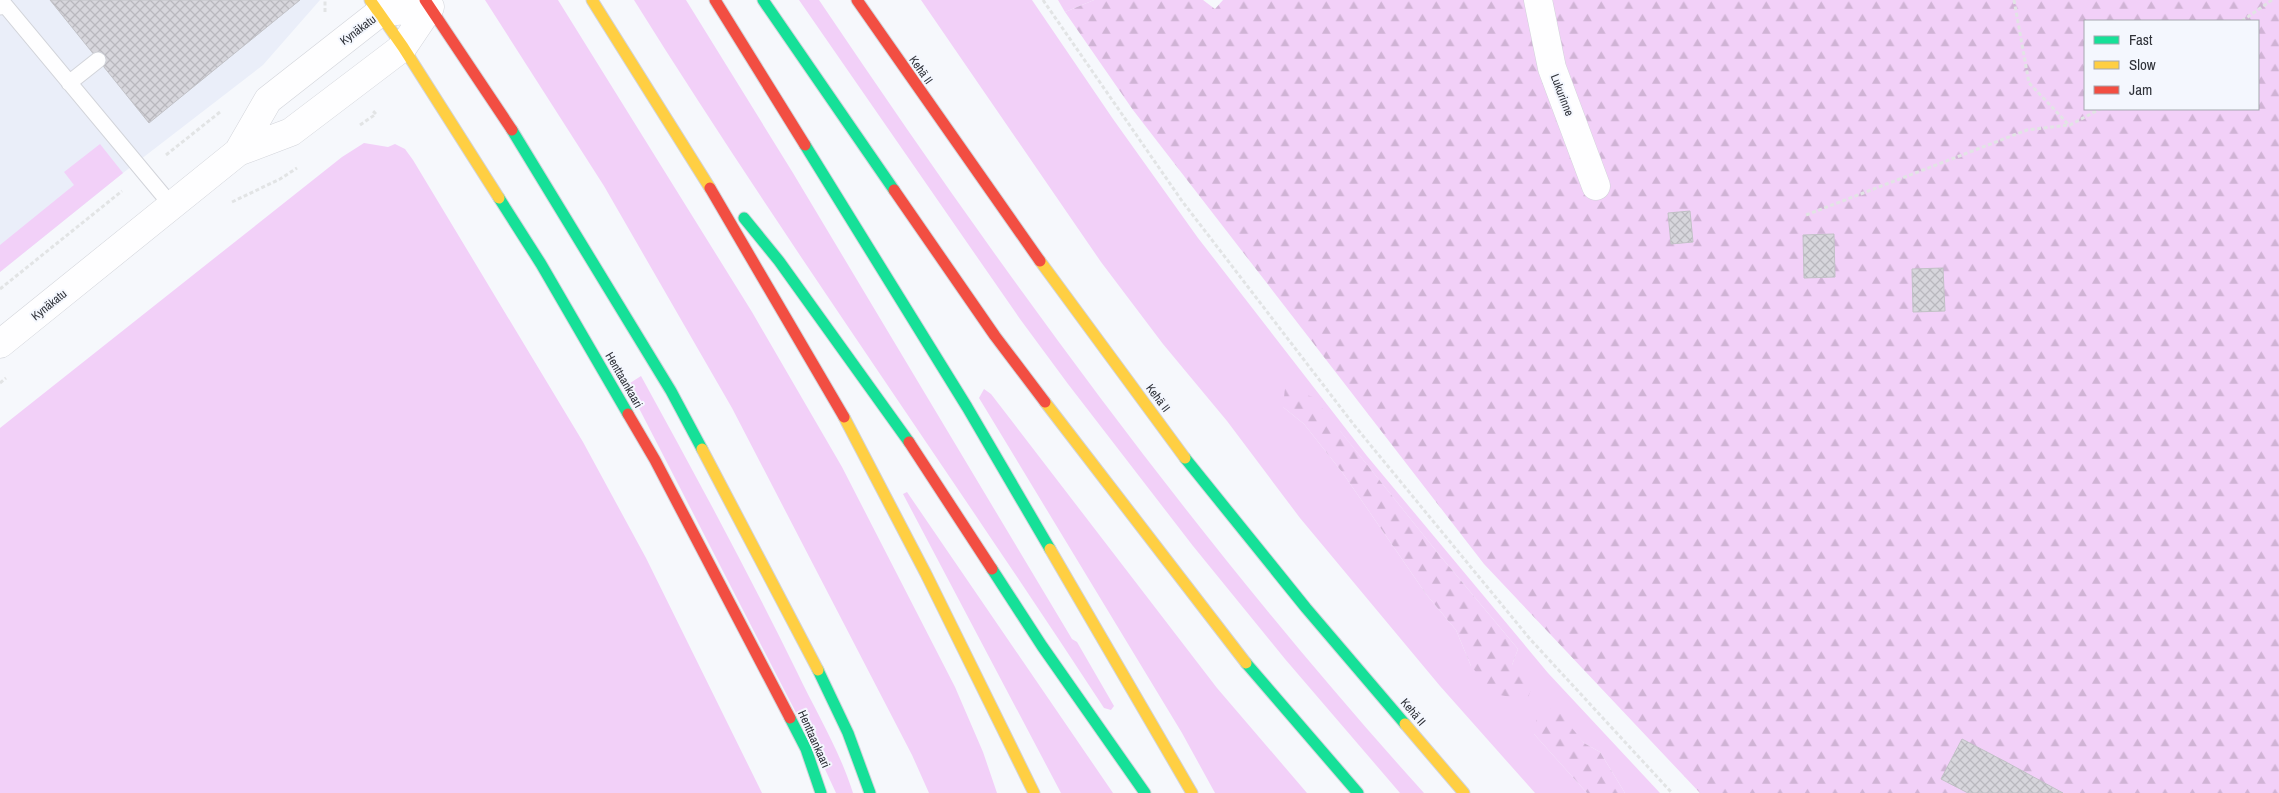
<svg xmlns="http://www.w3.org/2000/svg" width="2279" height="793" font-family="'Archivo Narrow',sans-serif">
	<style>
		.built { fill: #eaeef9 }
		.green { fill: #f2d0f8; fill-rule: evenodd }
		.forest { fill: url(#forest-firs); fill-rule: evenodd }
		.building { fill: url(#building-cross-hatch); stroke: #c1c1c6 }
		.lines { fill: none; stroke-linecap: round; stroke-linejoin: round }
		.lane-casing { stroke: #d2d4da; stroke-width: 17 }
		.street-casing { stroke: #d2d4da; stroke-width: 29 }
		.fast-casing { stroke: #d2d4da; stroke-width: 13 }
		.slow-casing { stroke: #d2d4da; stroke-width: 13 }
		.jam-casing { stroke: #d2d4da; stroke-width: 13 }
		.path { stroke: #e2e4e5; stroke-width: 3; stroke-dasharray: 4 2.5; stroke-linecap: butt }
		.lane { stroke: #fefeff; stroke-width: 15 }
		.street { stroke: #fefeff; stroke-width: 28 }
		.fast { stroke: #16e098; stroke-width: 11 }
		.slow { stroke: #ffcf43; stroke-width: 11 }
		.jam { stroke: #f24e42; stroke-width: 11 }
		.labels { text-anchor: middle; dominant-baseline: central; stroke-width: 4; stroke-linejoin: round; paint-order: stroke }
		.street-label { font-size: 12px; fill: #2f3239; stroke: #f4f7fe }
	</style>
	<defs>
		<pattern id="forest-firs" width="22" height="20" patternUnits="userSpaceOnUse" patternTransform="scale(1.25)"><rect width="22" height="20" fill="#f2d0f8"/><path d="M5 1l3.5 6h-7zM16 11l3.5 6h-7z" fill="#d0b3d5"/></pattern>
		<pattern id="building-cross-hatch" width="8" height="8" patternUnits="userSpaceOnUse" patternTransform="scale(1.25)"><rect width="8" height="8" fill="#d7d6dc"/><path d="M0 0l8 8M0 8l8-8" fill="none" stroke="#b9b8be"/></pattern>
	</defs>
	<rect width="100%" height="100%" fill="#f6f8fc"/>
	<path class="built" d="M0,0H320L263,65L123,173L0,272Z"/>
	<path class="green" d="M485,0H558L752,312L842,467L955,687L983,752L997,793H929L912,755L732,408L604,186Z
		M634,0H686L793,173L1072,639L1077,642L1114,706L1111,710L1104,708C949,471 784,240 634,0Z
		M799,0H819C1004,275 1201,546 1424,793H1400L1285,659L1193,546L1068,384L1020,319Z
		M921,0H1032L1113,119L1198,238L1367,456L1548,673L1660,793H1625L1600,752L1584,743L1570,728L1534,734L1587,793H1535L1440,686L1300,518L1227,421L1163,344L1101,262ZM1283,407L1340,431L1437,552L1518,649L1512,665L1471,666L1456,630L1426,594L1342,472L1304,424Z
		M1058,0H1094L1065,12Z
		M364,143L388,147L395,144L405,149L413,160L583,442L646,558L762,793H0V428L342,157Z
		M100,144L123,173L0,272V245L74,185L64,172Z
		M641,376C695,474 748,572 797,672C816,712 840,751 853,793H836L824,767L627,385Z
		M984,389L991,394L1217,688L1307,793H1215L1182,733L979,398Z
		M907,492L1113,793H1061L903,494Z"/>
	<path class="forest" d="M1094,0H1203L1215,9L1223,0H2279V793H1700L1484,564L1133,110L1065,12ZM2085,21H2258V109H2085Z
		M1285,388L1313,397L1437,552L1518,649L1512,665L1534,682L1527,700L1494,694L1471,666L1456,630L1426,594L1342,472L1304,424L1283,407Z
		M1555,707L1584,743L1600,752L1625,793H1587L1534,734L1537,715Z"/>
	<path class="building" d="M50,0H300L149,123Z
		M1690,211L1693,242L1671,244L1668,213Z
		M1834,234L1835,277L1804,278L1803,235Z
		M1943,268L1945,311L1913,312L1912,269Z
		M1962,739L2006,762L2063,793H1968L1941,779Z"/>
	<g class="lines">
		<defs>
			<path id="lane" d="M0,7L4,4L172,206
				M69,83L98,60"/>
			<path id="street" d="M1538,0L1552,68L1596,186
				M238,152L268,100L379,13L430,7
				M0,344L238,152L291,132L403,47L430,7"/>
			<path id="fast" d="M763,0L894,190
				M512,130L671,391L702,449
				M805,145L967,407L1050,549
				M499,198L541,264L628,414
				M744,218L779,261L909,442
				M1185,458L1306,608L1405,724
				M992,569L1042,646L1145,793
				M1246,663L1358,793
				M818,670L848,733L870,793
				M790,718L806,749L821,793"/>
			<path id="slow" d="M370,0L403,47L499,198
				M592,0L710,188
				M1040,261L1185,458
				M1045,402L1246,663
				M844,417L926,574L1034,793
				M702,449L818,670
				M1050,549L1192,793
				M1405,724L1464,793"/>
			<path id="jam" d="M425,0L512,130
				M715,0L805,145
				M857,0L1040,261
				M710,188L844,417
				M894,190L995,336L1045,402
				M628,414L655,460L790,718
				M909,442L992,569"/>
		</defs>
		<use href="#lane" class="lane-casing"/>
		<use href="#street" class="street-casing"/>
		<use href="#fast" class="fast-casing"/>
		<use href="#slow" class="slow-casing"/>
		<use href="#jam" class="jam-casing"/>
		<path class="path" d="M1043,0L1182,201L1354,425L1530,639L1672,793
			M2014,0L2029,83L2069,125
			M325,12V0
			M2242,21L2272,0
			M360,125L376,114L373,111
			M166,155L220,112
			M232,202L280,179L297,168
			M1806,215L2027,130L2070,125L2100,109
			M0,289L122,191
			M0,383L6,378"/>
		<use href="#lane" class="lane"/>
		<use href="#street" class="street"/>
		<use href="#fast" class="fast"/>
		<use href="#slow" class="slow"/>
		<use href="#jam" class="jam"/>
	</g>
	<g class="labels">
		<g class="street-label">
			<text transform="translate(358 30) rotate(-37)">Kynäkatu</text>
			<text transform="translate(921 70) rotate(55)">Kehä II</text>
			<text transform="translate(1562 95) rotate(69)">Lukurinne</text>
			<text transform="translate(49 305) rotate(-39)">Kynäkatu</text>
			<text transform="translate(624 380) rotate(60)">Henttaankaari</text>
			<text transform="translate(1158 398) rotate(53)">Kehä II</text>
			<text transform="translate(1413 712) rotate(50)">Kehä II</text>
			<text transform="translate(814 739) rotate(66)">Henttaankaari</text>
		</g>
	</g>
	<rect x="2084" y="20" width="175" height="90" fill="#f4f7fe" stroke="#a5a8af"/>
	<rect x="2094" y="36" width="25" height="8" fill="#16e098" stroke="#a5a8af"/>
	<text x="2129" y="45" font-size="15" fill="#2f3239">Fast</text>
	<rect x="2094" y="61" width="25" height="8" fill="#ffcf43" stroke="#a5a8af"/>
	<text x="2129" y="70" font-size="15" fill="#2f3239">Slow</text>
	<rect x="2094" y="86" width="25" height="8" fill="#f24e42" stroke="#a5a8af"/>
	<text x="2129" y="95" font-size="15" fill="#2f3239">Jam</text>
</svg>
